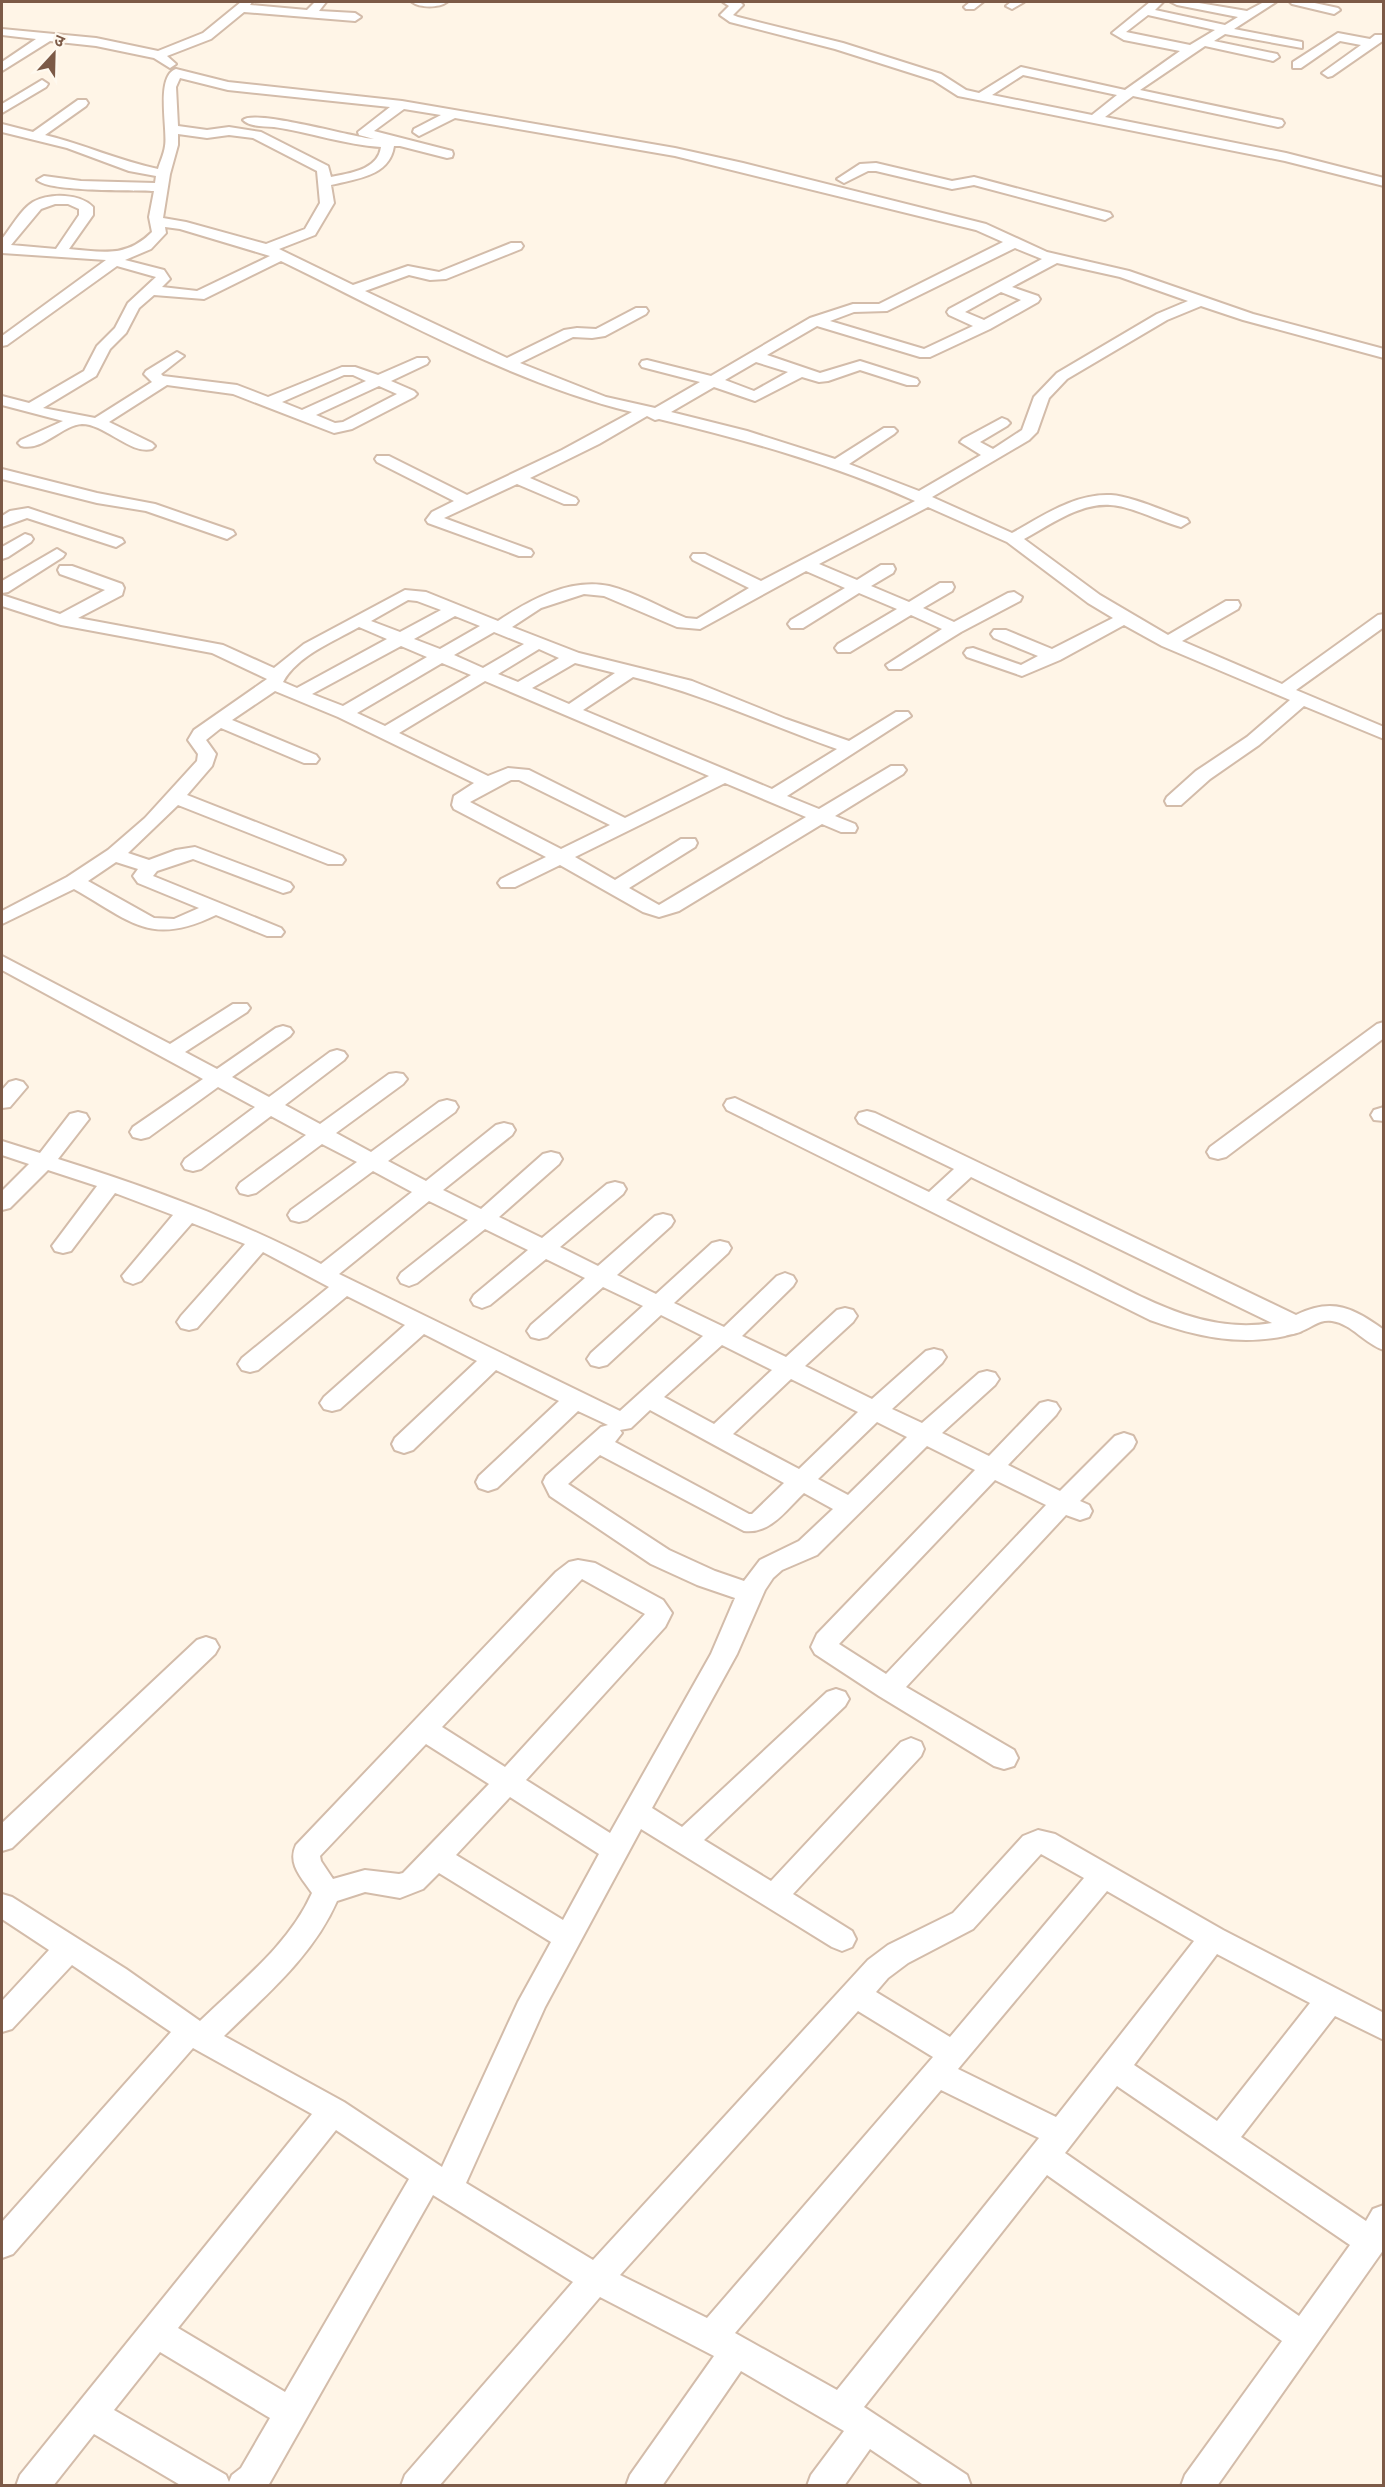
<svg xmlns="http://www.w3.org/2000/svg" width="1385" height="2487" font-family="'Titillium Web','Noto Sans Devanagari',sans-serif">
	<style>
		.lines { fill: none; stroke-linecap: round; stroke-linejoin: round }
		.minor-casing { stroke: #d3bcaa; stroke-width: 4 }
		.minor { fill: #fff; fill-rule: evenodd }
	</style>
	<rect width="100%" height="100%" fill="#fff5e7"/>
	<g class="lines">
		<defs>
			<path id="minor" d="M241,2H252L250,5L307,10L315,2H326L319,11L355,13L361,17L355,21L244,12L211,39L167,56L176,64L170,68L154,58L96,46L50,41L2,71V62L36,39L2,35V29L96,38L158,51L203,33Z
				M412,2H447C439,8 420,8 412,2Z
				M723,2L741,3L743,5L733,15L738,17L843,43L941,74L966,90L979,93L1021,67L1125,90L1180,51L1124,40L1112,33L1150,2H1163L1155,10L1225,25L1238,17L1177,5L1171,2H1193L1247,11L1264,2H1276L1234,29L1302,42V48L1225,34L1214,41L1277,54L1279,57L1273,61L1205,46L1140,90L1282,120L1284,123L1282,126L1278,127L1133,96L1105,117L1286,153L1384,178V186L1285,161L958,96L933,80L835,49L730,22L720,15L729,6ZM1148,15L1215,30L1190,45L1126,32ZM1023,75L1117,95L1092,115L992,95Z
				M970,2H983L974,9H966L964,7Z
				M1011,2H1024L1012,9L1006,6Z
				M1290,2H1310L1338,8L1340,10L1334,14L1292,4Z
				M1338,33L1370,39L1375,35H1383L1384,40L1332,76L1328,77L1322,73L1361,45L1340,41L1301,68H1293V62Z
				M176,69L228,82L402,101L675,148L743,163L986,224L1047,252L1129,271L1253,314L1384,349V358L1243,320L1201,306L1167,320L1067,379L1049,398L1037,432L1029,440L932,497L1012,533C1043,516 1075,493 1111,495C1131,496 1166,512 1187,519L1189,522L1181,527C1159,521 1131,506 1110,505C1079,503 1050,525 1024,539L1100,595L1168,635L1226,601H1238L1240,605L1238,609L1182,641L1282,684L1378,615L1384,614V627L1296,690L1384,727V739L1304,706L1259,745L1210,779L1181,805H1167L1165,801L1167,797L1196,771L1247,737L1290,700L1162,646L1124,625L1060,660L1022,676L967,657L964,653L967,649L973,648L1021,665L1038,656L994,638L991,634L994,630H1006L1052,649L1113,618L1088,603L1007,542L928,507L819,564L857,580L881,565H893L895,569L893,573L871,586L909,602L940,583H952L954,587L952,591L923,608L954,622L1008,593L1014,592L1022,597L1020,601L961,632L901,669H889L886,665L942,629L911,615L850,652H838L835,648L838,644L897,609L859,593L803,628H791L788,624L791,620L845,588L806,571L700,629L677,627L604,596L584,594L541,608L512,627L579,653L692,681L786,719L849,741L896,712H908L911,716L787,796L819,809L891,766H903L906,770L903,774L835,816L855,824L857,828L855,832H841L822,824L679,911L659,917L643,912L560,865L515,887H501L498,883L501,879L546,857L454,809L452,805L454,796L474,783L338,717L275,691L232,720L316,755L319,759L316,763H304L221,728L206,740L216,754L212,766L187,795L342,856L345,860L342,864H328L178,805L128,853L149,860L176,850L195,847L290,883L293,887L290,891L283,893L193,859L157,871L153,876L281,928L284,932L281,936H267L216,915C150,947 131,921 74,889L2,924V911L67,877L108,850L145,818L197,761L198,754L188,740L194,730L267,679L212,653L61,625L2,606V595L60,614L105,590L60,574L58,570L60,566H72L122,584L124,588L122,595L78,618L223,645L274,668L304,644L405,590L426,592L498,621C530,600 569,578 609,586C635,592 661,608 686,618L697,619L749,588L693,560L691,557L693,554H705L761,581L915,501C833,464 746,440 659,419L655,420L647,416L599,444L530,478L576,498L578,501L576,504H564L517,484L444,518L531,550L533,553L531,556H519L428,523L426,520L432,512L454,501L377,462L375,459L377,456H389L467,495L562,450L632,412C513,383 392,315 281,261L204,299L154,295L139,308L126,333L110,349L96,376L43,408L95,418L152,382L144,374L146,371L177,352L184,356L161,374L163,376L237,385L268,397L342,367H355L378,375L417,358H427L429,361L427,364L391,381L414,391L417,394L414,397L352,429L334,433L233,394L167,385L109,422L152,443L155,446L152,449C131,455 105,424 82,424C62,425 42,452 21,446L18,443L21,440L63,421L2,405V396L29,403L84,371L97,346L115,328L128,303L156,277L117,266L7,345L2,346V336L106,260L2,253V239C11,228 21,209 33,202C49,193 80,193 93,207V215L69,249C103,252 126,258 152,232L149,217L154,191C133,190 50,192 37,180L44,176L81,181L155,183L156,176L129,171L67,148L2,132V124L33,132L78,100H86L88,103L86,106L45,135C83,144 119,161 158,169C160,162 164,154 165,146C168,130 155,76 176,69ZM180,78L228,90L390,107L358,132L359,135L374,139C352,137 254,109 243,120C250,127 264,126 274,127C310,132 345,145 381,147C378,170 350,173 331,177L328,166L261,132L229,127L207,130L178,126L176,87ZM404,109L441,115L414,129L413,132L419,136L455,118L675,156L976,230L1003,242L879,304H853L810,318L711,376L647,360L642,361L640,364L642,367L700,382L655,408L606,397L520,363L573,337L592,338L605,336L646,314L648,311L646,308H636L596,329L577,328L564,330L507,358L365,291L409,275L430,280L446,279L521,249L523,246L521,243H511L439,272L408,266L353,285L279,249L315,235L334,203L331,185C356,179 390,176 394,146H400L447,158L452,157L453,154L452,151L374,131ZM178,134L207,138L229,135L253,138L317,171L320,203L305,229L266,244L186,222L163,218L170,174L178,145ZM55,204H68L79,209V215L56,249L11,245L41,209ZM165,227L180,229L270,256L197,291L162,287L170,279L164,270L125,260L151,249L166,233ZM1015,248L1042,259L949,309L947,312L949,315L973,326L924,349L830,321L854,312L887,311ZM1057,263L1120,277L1188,301L1157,314L1057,373L1034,397L1022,430L993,449L980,442L1007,426L1010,423L1007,420L1002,418L963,439L960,442L981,455L919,491L849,464L894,434L897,431L894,428H884L835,459L747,431L671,412L714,387L755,401L802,377L819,382L828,381L860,370L907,385H917L919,382L917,379L860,361L820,373L767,355L817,326L920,357H930L990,329L1038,302L1040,299L1038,296L1012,287ZM1001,292L1021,300L984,320L965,312ZM756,362L788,372L754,391L725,380ZM344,375H353L366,381L302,410L282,402ZM379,386L397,394L343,422L335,423L316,415ZM408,600L417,601L441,610L400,632L371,621ZM455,616L480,626L440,649L414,639ZM359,627L387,639L297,688L283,682C298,655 333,642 359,627ZM494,632L524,644L483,668L454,655ZM401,646L427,657L343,706L312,694ZM539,649L559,658L518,682L498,674ZM442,663L471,675L385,726L357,713ZM575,663L615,673L569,704L532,688ZM633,677C703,694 769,725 837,749L772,789L583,710ZM485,681L709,776L625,818L529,770L508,768L488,776L399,733ZM511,780H519L610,825L561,849L470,802ZM725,783L806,817L659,905L629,888L695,847L697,843L695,839H681L615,880L575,857ZM116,862L138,869L133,876L138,883L199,908L174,919L154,918L88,881Z
				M42,80L48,84L46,87L2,113V104Z
				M876,163L952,181L974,177L1110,213L1112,216L1105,220L974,185L952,189L876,171H868L844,183L837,179L860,164Z
				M2,469L97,493L155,504L233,531L235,534L227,539L146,511L97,503L2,479Z
				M28,508L122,539L124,542L116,547L27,518L2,527V516L10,511Z
				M25,534L31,536L33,539L31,542L8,557L2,559V547Z
				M57,549L65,554L63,557L8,592L2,593V581Z
				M2,956L170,1044L233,1004H247L250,1008L247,1012L185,1052L217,1069L276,1028L283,1026L290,1028L293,1032L290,1036L232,1077L269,1097L330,1052L337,1050L344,1052L347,1056L344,1060L285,1105L320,1124L389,1074L396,1073L403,1074L407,1079L403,1084L336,1133L371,1152L439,1102L447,1100L455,1102L458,1107L455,1112L388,1161L426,1181L496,1125L504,1123L512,1125L515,1130L512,1135L443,1190L481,1209L543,1154L551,1152L559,1154L562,1159L559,1164L499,1217L542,1238L607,1184L615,1182L623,1184L626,1189L623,1194L560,1247L598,1266L655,1216L663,1214L671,1216L674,1221L671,1226L617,1275L656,1294L712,1243L720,1241L728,1243L731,1248L728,1253L674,1303L724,1327L777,1276L785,1273L793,1276L796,1281L793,1286L742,1336L786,1357L837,1310L845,1308L853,1310L857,1316L853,1322L805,1366L872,1399L926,1351L934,1349L942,1351L946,1357L942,1363L892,1409L922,1423L979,1373L987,1371L995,1373L999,1379L995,1385L942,1433L989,1456L1040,1403L1048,1401L1056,1403L1060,1409L1056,1415L1008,1465L1060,1491L1115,1436L1124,1433L1133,1436L1136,1442L1133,1448L1080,1501L1089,1505L1092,1511L1089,1517L1080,1520L1066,1515L906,1687L1014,1750L1018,1758L1014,1766L1004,1769L994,1766L879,1696L815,1654L811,1647L817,1634L975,1470L927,1446L817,1555L782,1570L773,1578L765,1590L737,1654L652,1808L682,1827L827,1692L836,1689L845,1692L849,1699L845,1706L704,1840L771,1881L901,1742L911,1738L921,1742L924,1749L921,1756L793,1894L852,1931L856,1939L852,1947L842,1951L832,1947L641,1829L545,2007L466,2183L593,2260L868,1960L888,1945L953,1913L1023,1836L1038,1830L1055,1834L1223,1930L1384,2013V2040L1335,2016L1241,2137L1366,2221L1373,2209L1384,2205V2249L1217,2486H1181L1185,2475L1282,2341L1047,2175L864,2407L967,2475L971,2486H925L870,2449L844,2486H807L811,2475L844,2431L741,2371L662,2486H626L630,2475L714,2356L600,2297L439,2486H401L405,2475L573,2282L433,2195L268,2486H182L94,2434L53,2486H16L20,2475L312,2114L193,2048L13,2254L2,2258V2222L171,2032L72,1965L12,2029L2,2032V2001L49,1950L2,1919V1894L12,1897L126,1969L200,2021C240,1982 289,1945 312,1893C302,1878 287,1864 296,1845L556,1572L569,1562L578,1560L595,1563L663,1600L672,1613L665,1627L526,1780L610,1833L711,1654L735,1598L697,1585L651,1564L550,1496L543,1482L546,1476L601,1427L608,1425L578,1411L497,1488L488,1491L479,1488L476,1482L479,1476L559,1401L496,1370L413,1450L404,1453L395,1450L392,1444L395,1438L477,1361L424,1334L340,1409L332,1411L324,1409L320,1403L324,1397L405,1325L347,1296L258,1370L250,1372L242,1370L238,1364L242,1358L329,1287L263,1252L197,1328L189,1330L181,1328L177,1322L181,1316L245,1244L192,1223L141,1281L133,1284L125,1281L122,1276L173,1215L115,1193L71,1251L63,1253L55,1251L52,1246L97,1186L48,1170L10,1208L2,1210V1191L29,1164L2,1155V1141L40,1153L70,1114L78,1112L86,1114L89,1119L58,1159C148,1187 238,1220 321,1264L412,1192L373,1171L307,1220L299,1222L291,1220L288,1215L291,1210L357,1162L322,1144L256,1193L248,1195L240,1193L237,1188L240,1183L306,1135L271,1116L201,1169L193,1171L185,1169L182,1164L185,1159L255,1107L218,1087L149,1137L141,1139L133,1137L130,1132L133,1127L203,1079L2,970ZM429,1201L468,1220L401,1273L398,1278L401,1283L409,1286L417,1283L485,1229L528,1250L474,1295L471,1300L474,1305L482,1308L490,1305L546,1259L585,1278L531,1325L527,1331L531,1337L539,1339L547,1337L603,1287L643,1306L591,1353L587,1359L591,1365L599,1367L607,1365L661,1315L703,1336L620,1411L339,1274ZM722,1345L772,1370L714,1424L664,1397ZM791,1379L858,1412L799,1469L733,1434ZM650,1410L784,1483L752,1514H749L615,1442L622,1433L620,1430L631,1428ZM877,1422L907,1437L848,1495L818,1479ZM600,1455L744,1531C771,1534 786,1510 804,1493L833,1509L799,1541L760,1560L744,1581L715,1571L669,1550L568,1484ZM995,1480L1046,1505L886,1674L839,1644ZM582,1579L645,1614L505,1767L442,1727ZM426,1744L489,1784L403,1873L399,1874L365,1870L333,1879L321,1861L320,1856ZM510,1797L599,1854L563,1920L456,1855ZM1041,1854L1084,1878L950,2037L876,1992L888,1978L908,1963L973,1929ZM439,1873L551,1942L518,2002L442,2167L344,2102L224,2036C266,1995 313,1956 337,1901L365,1892L400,1898L423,1889ZM1107,1891L1194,1941L1056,2117L958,2069ZM1217,1954L1310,2003L1217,2121L1134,2065ZM858,2011L933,2057L707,2318L620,2275ZM1117,2086L1350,2245L1299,2316L1065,2153ZM941,2090L1039,2138L837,2390L735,2333ZM336,2130L409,2179L285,2392L178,2328ZM160,2352L270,2418L241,2468L232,2475L229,2482L226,2475L114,2410Z
				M1384,1022V1038L1226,1157L1218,1159L1210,1157L1207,1152L1210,1147L1377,1024Z
				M16,1080L23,1082L27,1087L10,1107L2,1108V1090L9,1082Z
				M735,1098L929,1192L954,1169L859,1123L856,1118L859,1113L867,1111L875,1113L1296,1315C1333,1297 1353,1308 1384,1330V1350C1365,1344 1352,1324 1332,1321C1320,1319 1312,1327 1302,1331C1297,1334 1290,1334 1285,1336C1237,1346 1195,1336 1150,1320L727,1110L724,1105L727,1100ZM971,1177L1272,1323C1201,1335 1139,1295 1078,1265C1034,1244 990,1222 946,1200Z
				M1384,1107V1121L1374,1120L1371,1115L1374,1110Z
				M206,1637L215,1640L219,1647L215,1654L12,1848L2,1851V1823L197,1640Z"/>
		</defs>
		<use href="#minor" class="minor-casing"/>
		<use href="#minor" class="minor"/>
	</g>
	<rect width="1385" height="2487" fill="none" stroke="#7c5a47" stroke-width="6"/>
	<g transform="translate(54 54) rotate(22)" stroke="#fff9ef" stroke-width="4.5" paint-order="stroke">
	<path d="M0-4.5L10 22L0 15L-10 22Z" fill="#7c5a47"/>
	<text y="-9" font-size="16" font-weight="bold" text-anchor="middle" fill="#7c5a47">उ</text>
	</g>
</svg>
